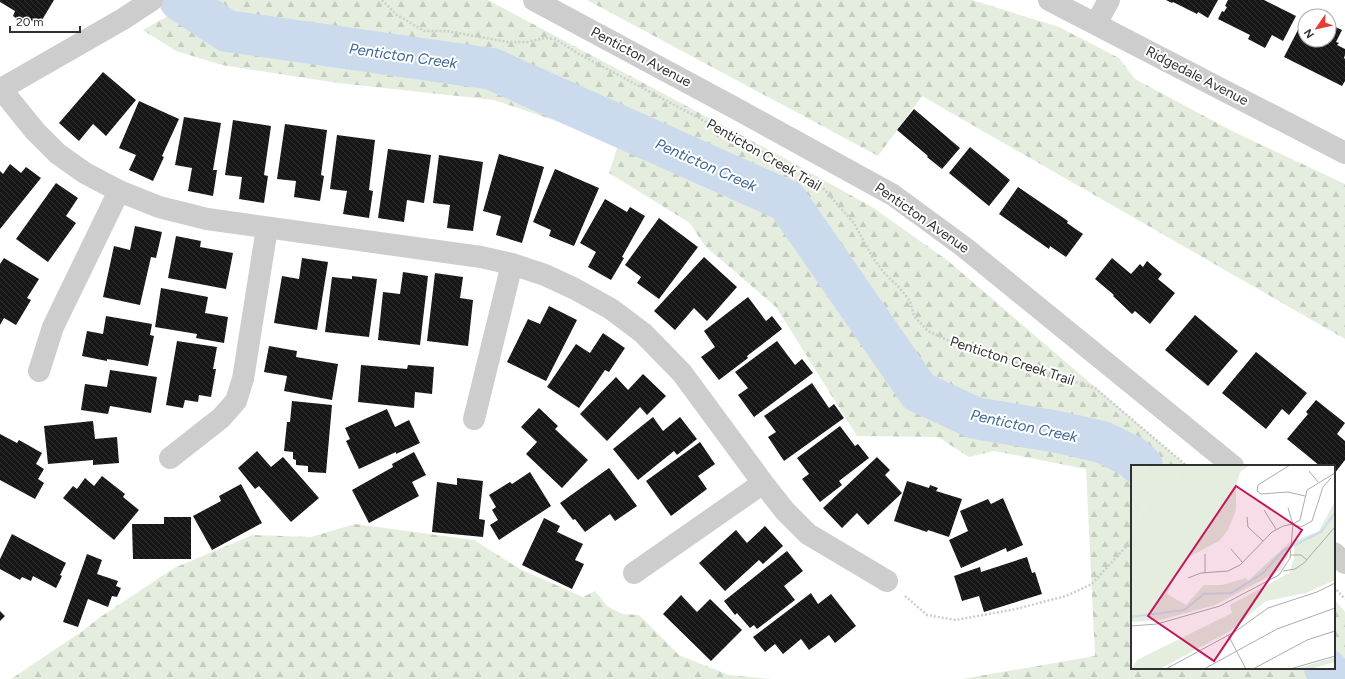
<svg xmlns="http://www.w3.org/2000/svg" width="1345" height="679" font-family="Figtree,sans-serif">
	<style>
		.forest { fill: url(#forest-firs) }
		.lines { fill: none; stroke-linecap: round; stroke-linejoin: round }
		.river { stroke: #cbdbed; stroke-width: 42 }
		.building { fill: url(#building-back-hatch) }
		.path { stroke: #cdcdcd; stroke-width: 2.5; stroke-dasharray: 2 2; stroke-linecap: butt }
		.minor { stroke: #cdcdcd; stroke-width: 22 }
		.labels { text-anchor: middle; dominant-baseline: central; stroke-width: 4; stroke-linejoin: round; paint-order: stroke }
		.street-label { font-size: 14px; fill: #303030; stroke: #fff }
		.water-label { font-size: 15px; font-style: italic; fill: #3d6794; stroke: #fff }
		.inset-river { fill: none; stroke: #cbdbed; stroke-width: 2 }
		.inset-road { fill: none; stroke: #acacac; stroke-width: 1 }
		.view { fill: #c2185b; fill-opacity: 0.15; stroke: #c2185b; stroke-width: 2 }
		.inset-edge { fill: none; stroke: #303030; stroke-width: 2 }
	</style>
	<defs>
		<pattern id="forest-firs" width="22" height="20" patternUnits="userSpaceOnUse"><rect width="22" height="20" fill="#e4edde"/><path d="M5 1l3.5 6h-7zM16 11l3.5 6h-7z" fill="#c4ccbf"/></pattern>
		<pattern id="building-back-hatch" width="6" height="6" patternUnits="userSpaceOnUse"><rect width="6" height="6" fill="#171717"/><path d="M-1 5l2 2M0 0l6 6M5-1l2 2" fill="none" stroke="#303030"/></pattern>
	</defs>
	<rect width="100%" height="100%" fill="#fff"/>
	<path class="forest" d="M196,0H488L775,153L872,207L947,260L1187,466H1132V668H1334V599L1345,612V679H962L1095,656L1086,469L994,451L969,457L938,437L857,436L776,307L705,246L690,223L609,173L619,142L494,100L338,83L222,65L176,51L143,30Z
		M587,0H972L1059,27L1119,58L1135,79L1232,131L1345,184V339L922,96L878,156Z
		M355,524L474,540L520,569L583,597L595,591L607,606L622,614L639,615L679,655L729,675L771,679H11L81,632L99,618L174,568L253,535L311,537Z"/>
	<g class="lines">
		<path class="river" d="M180,0L227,31L492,69L787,201L919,392L975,418L1058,432L1102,442L1131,456L1142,466
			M1325,668L1335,679"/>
	</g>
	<path class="building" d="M0,0H54L39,25L25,17L22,22L13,16L15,11L0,2Z
		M1166,0H1218L1208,18L1198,12L1197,14L1173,2L1172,3Z
		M1228,0H1264L1296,16L1283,41L1272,35L1265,48L1248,39L1250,35L1218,19L1222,11L1224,12L1227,7L1225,6Z
		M1301,24L1305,26V40H1329V24L1342,30L1336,42L1339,43L1337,45L1345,49V55L1344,58L1345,59V81L1342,86L1284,57Z
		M103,72L136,100L106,136L93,124L79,141L59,123Z
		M139,101L179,119L162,156L164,157L153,181L129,170L136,155L119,148Z
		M914,109L960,148L942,169L927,157L928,156L897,130Z
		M184,117L221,123L213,170H217L213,196L188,191L192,168L175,165Z
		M233,120L271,126L264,175L268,176L264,203L239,199L242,177L225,175Z
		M285,124L327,130L321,175L324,176L320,201L294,197L296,181L277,179Z
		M337,135L375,140L369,190L373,191L369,218L343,214L347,191L330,189Z
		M970,147L1010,180L989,206L949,173Z
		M388,149L431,155L424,203L407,200L404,222L378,218Z
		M499,154L544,167L522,243L496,235L501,216L483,211Z
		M439,155L483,162L473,231L447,228L450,205L433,203Z
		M10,164L21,173L26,167L41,178L0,229V171L3,174Z
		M555,169L599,188L574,246L549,236L551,230L533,222Z
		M56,183L78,198L66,216L76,223L48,262L16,239Z
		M1018,187L1068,221L1067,223L1083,234L1066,257L1050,246L1049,249L999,214Z
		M605,199L627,212L630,207L645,216L622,257L624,258L611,280L588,267L596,252L580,243Z
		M659,218L698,247L659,299L637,283L641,277L625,265Z
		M135,226L162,232L156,258L151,257L140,305L103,297L114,246L130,250Z
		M176,236L201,241L200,247L233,253L226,289L168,278Z
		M704,257L737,287L707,321L694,308L675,330L654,311Z
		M4,258L39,279L27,298L31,300L16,325L4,318L0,325V264Z
		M302,258L328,262L317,330L274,323L282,276L299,279Z
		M1112,258L1131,274L1140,264L1143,267L1147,261L1162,274L1158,279L1175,293L1150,324L1135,311L1132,314L1113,296L1114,295L1095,279Z
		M403,272L428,276L420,345L378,340L383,292L400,294Z
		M435,273L463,277L460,298L473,300L468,346L427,341Z
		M352,276L377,279L369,337L325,332L332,277L352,279Z
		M161,288L208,297L205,313L228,317L224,343L196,338L197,334L155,327Z
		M748,297L766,321L772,316L782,329L747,356L748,358L719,380L701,357L715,347L704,331Z
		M549,306L577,320L546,381L507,362L528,319L540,324Z
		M1195,315L1238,351L1208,386L1165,350Z
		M106,316L152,324L150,335L154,336L148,366L107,359V361L82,356L87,331L103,334Z
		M603,333L625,348L609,372L605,370L579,408L547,387L576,344L590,353Z
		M177,341L217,347L213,369H216L211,397L199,395L198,402L185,400L183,408L166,405Z
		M777,341L795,365L802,359L813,373L754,417L738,395L748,388L735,372Z
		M269,346L297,351L296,357L338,364L332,400L284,391L287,376L264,372Z
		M1256,352L1307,393L1289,415L1282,409L1266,429L1222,393Z
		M361,365L407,369L408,365L434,367L432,394L415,392L414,408L358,402Z
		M110,370L157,377L151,413L110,406L108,414L81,410L85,384L107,387Z
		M643,374L666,396L647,415L640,407L607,441L580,414L616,377L628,390Z
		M812,383L829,408L834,404L844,418L784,461L768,437L776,432L764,416Z
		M1316,400L1345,423L1337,434L1345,441V460L1334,474V466H1320L1287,439L1308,414L1306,412Z
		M292,401L332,405L326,473L308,472V466L296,465V460L293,459V452L284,451L287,422H290Z
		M539,408L558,426L555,429L588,460L562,488L526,454L537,442L521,427Z
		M387,409L395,427L409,420L420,443L396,454V452L359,469L346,441L350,439L345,428Z
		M653,417L663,431L680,417L697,439L677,455L674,451L638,480L613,449Z
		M93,421L95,439L117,437L119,463L93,465V460L48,464L44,426Z
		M840,426L855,446L858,444L869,458L839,481L842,485L820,502L802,479L809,474L797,458Z
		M0,434L17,443L19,440L42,453L36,464L44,469L38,479L44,483L35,499L0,480Z
		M700,442L715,464L698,476L707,489L671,516L646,481Z
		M257,451L271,467L283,457L319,498L291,522L259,486L255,489L238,468Z
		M414,452L426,475L412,482L419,496L369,523L352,490L393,467L392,464Z
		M877,457L890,470L885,475L902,493L868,525L857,513L842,528L823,508Z
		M609,468L637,506L615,521L610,514L585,532L575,519L573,520L560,503Z
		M530,472L551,506L499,540L490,525L498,520L492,510L496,507L489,495L510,482L512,484Z
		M102,476L125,494L123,497L139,510L114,540L63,498L73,486L77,489L85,478L94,486Z
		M457,478L483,481L479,519L485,520L483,537L432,532L437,482L457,485Z
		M907,481L929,488L930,485L938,488L936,491L962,499L949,537L928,530L927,532L894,521Z
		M241,484L262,523L212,550L193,516L221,501L219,496Z
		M1003,498L1023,545L1007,552L1006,548L961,568L949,540L968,531L960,511L988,499L991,504Z
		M164,517H191V559H133L132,524H164Z
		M544,518L560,526L557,532L583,544L575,560L584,564L572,589L522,565Z
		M765,526L783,546L763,564L759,560L725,591L699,563L736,530L747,543Z
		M12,534L66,563L60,575L62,576L56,588L33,576L31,581L22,577L20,580L0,569V559Z
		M787,551L803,571L784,586L795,600L757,629L754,625L750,628L737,613L735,615L724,601Z
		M87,554L102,560L97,574L118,581L116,586L121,588L117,597L112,596L108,607L88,599L78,627L63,622Z
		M1027,557L1032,573L1035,572L1042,594L984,612L979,596L962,601L954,576L980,567L981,572Z
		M811,593L818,604L831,594L856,626L835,643L829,635L809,650L801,639L783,654L775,644L765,652L753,637Z
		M681,595L697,612L710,599L742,630L711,661L663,614Z
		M0,611L5,616L0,621Z"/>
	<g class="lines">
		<path class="path" d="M382,0L397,15L424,31H446L508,42H527L545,38L555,39L579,54L781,162L823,188L854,223L873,258L885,274L898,286L910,301L914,316L928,331L947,340L980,349L1053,375L1095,388L1187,466
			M1334,587L1345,599
			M905,596L927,615L956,620L1016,609L1066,596L1092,584L1132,540"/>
		<path class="minor" d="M534,0L735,108L893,195L964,247L1233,466
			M1049,0L1345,153
			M1096,24L1109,0
			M0,88L1,89L123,19L152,0
			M0,92L1,89L35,131L58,154L85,173L119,191L159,207L207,219L481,257L512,264L545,275L575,289L611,309L643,333L682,373L763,483L785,511L808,534L887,581
			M39,371L53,327L119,191
			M474,419L512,264
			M170,458L221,418L236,401L243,379L267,228
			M1334,553L1345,563
			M634,573L763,483"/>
	</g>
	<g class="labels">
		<g class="street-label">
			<text transform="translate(641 57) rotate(28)">Penticton Avenue</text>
			<text transform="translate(1197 76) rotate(27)">Ridgedale Avenue</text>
			<text transform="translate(764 155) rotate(30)">Penticton Creek Trail</text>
			<text transform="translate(922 218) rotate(35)">Penticton Avenue</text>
			<text transform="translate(1012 361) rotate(18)">Penticton Creek Trail</text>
		</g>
		<g class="water-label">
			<text transform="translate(403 56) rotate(8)">Penticton Creek</text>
			<text transform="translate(706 165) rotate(24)">Penticton Creek</text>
			<text transform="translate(1024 426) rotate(12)">Penticton Creek</text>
		</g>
	</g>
	<g transform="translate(1131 465)">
		<rect width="204" height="204" fill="#fff"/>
		<path d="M0,0H14L15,3L37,2L47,12L39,23L14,41L8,53L0,60Z" fill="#e4edde"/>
		<path d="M14,0H119L109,7L105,21V45L97,65L88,76L58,92L47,105L36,129L55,140L73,120H91L115,113L117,116L159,77L157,91L150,105L84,140L30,155L0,157V60L8,53L14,41L38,23L47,12L35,2L24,11L19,10ZM204,36V115L175,128L135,136L99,166L29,204H0L6,195L101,148L99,140L158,108L163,94V76L188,66ZM204,192V197L179,204H165Z" fill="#e4edde"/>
		<path class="inset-river" d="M0,152L53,145L73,129L100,128L132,108L153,85L190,67L204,48"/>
		<path class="inset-road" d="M159,0L127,20L126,26L130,29L157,27L174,31M178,6L187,17M133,45L145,64M116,52L117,62L132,76M162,59L170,62L181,56L192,22L200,13M100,84L112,98M74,89V108M160,90H170L176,95M152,106L164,104L173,98L204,62M57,113L70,108L97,106L109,100L141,67L152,61L162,59L157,43M0,161L26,159L89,141L148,110L159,93L162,59L169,55L176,25L204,8M97,170L115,204M35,204L105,166L137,143L186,127L204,118M73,204L146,164L204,143M122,204L176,175L204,166M159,204L204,191"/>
		<path class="view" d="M105,21L171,65L83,196L17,151Z"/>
		<rect width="204" height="204" class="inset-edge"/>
	</g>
	<g transform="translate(1317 28) rotate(236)"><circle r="19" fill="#ffffff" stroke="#acacac"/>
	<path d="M0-3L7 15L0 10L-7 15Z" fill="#e63c33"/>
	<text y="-6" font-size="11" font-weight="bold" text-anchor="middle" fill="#303030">N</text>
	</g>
	<path d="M10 26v6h70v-6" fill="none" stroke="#303030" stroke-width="2"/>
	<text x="16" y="26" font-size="12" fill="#303030" stroke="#ffffff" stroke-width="3" paint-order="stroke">20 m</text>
</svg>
